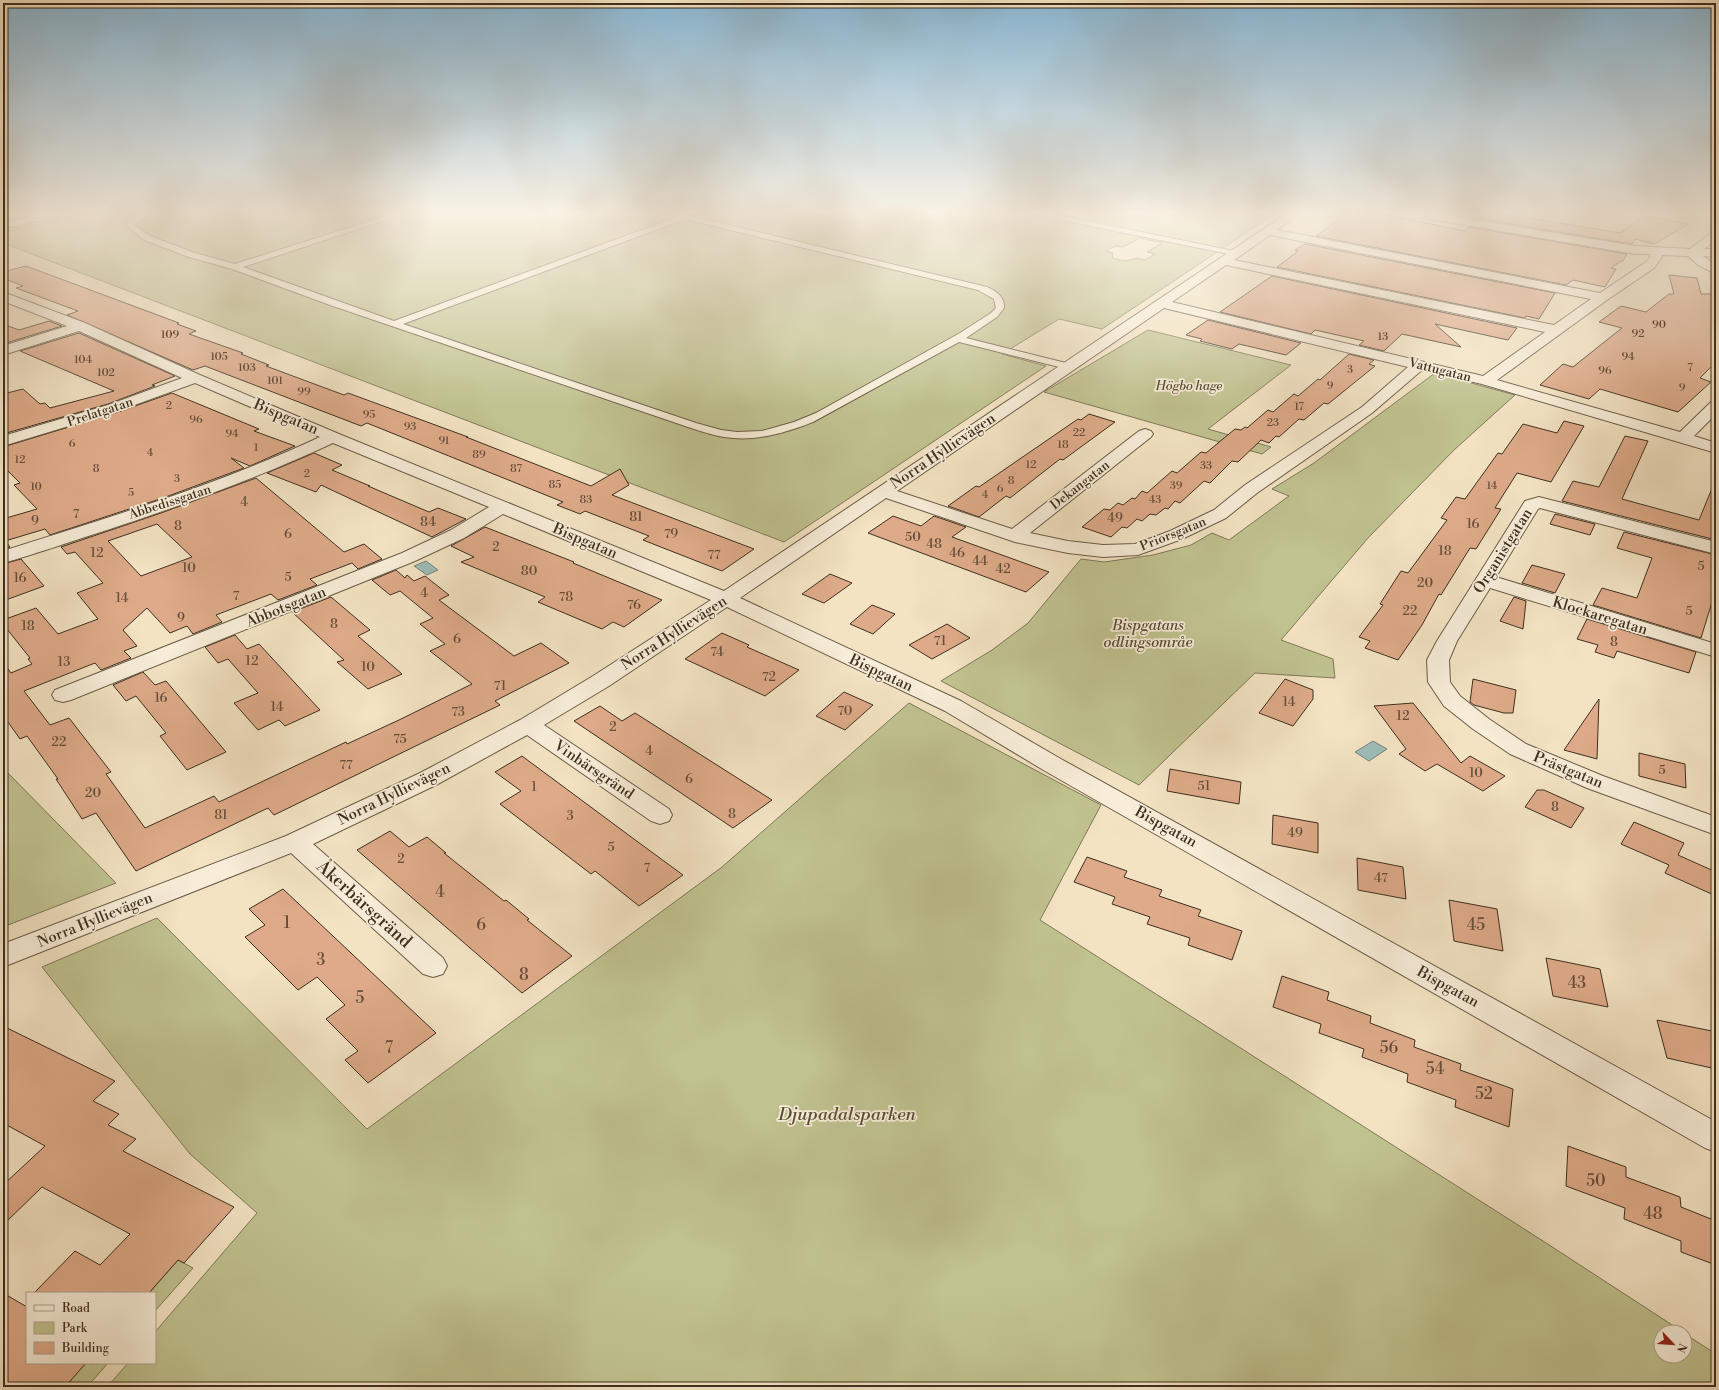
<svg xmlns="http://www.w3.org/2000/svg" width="1719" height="1390" font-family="'Libre Bodoni',serif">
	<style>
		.green { fill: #c0c290; stroke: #7f7858; fill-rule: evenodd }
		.water { fill: #9dbdb9; stroke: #77847b }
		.building { fill: #deaa89; stroke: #3e2f1f; fill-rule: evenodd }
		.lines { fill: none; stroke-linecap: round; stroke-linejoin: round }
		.lane-casing { stroke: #6b5c48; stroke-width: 2 }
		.street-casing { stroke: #6b5c48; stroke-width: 2 }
		.secondary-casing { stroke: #3e2f1f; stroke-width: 2 }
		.lane { fill: #f7edd8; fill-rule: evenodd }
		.street { fill: #f7edd8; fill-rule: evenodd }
		.secondary { fill: #f7edd8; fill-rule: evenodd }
		.labels { text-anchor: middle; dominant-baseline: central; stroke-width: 3.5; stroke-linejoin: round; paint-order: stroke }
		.far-number-label { font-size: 11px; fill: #664e3a }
		.far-street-label { font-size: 13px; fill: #3e2f1f; stroke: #f7edd8 }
		.far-park-label { font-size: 13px; font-style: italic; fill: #584c36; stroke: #f7edd8 }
		.number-label { font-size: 13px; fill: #664e3a }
		.street-label { font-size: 15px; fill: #3e2f1f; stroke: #f7edd8 }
		.park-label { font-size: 15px; font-style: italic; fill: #584c36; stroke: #f7edd8 }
		.near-number-label { font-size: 16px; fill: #664e3a }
		.near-street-label { font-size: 18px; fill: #3e2f1f; stroke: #f7edd8 }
		.near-park-label { font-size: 18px; font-style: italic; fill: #584c36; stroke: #f7edd8 }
	</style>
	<rect width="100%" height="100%" fill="#f3e3c3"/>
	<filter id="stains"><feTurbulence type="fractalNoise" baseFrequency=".005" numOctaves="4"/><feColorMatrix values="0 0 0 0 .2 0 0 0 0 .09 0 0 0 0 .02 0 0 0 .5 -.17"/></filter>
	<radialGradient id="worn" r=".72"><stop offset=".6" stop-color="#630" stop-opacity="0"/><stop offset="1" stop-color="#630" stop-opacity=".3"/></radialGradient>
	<path class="green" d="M81,214H1274L1102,329L1059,319L1002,354L1046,366L784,542L3,243V232ZM1140,238L1162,243L1147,252L1155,254L1145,260L1137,258L1125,261L1112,258L1113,253L1106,251L1115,246L1123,247Z
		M1148,330L1291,365L1208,429L1271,447L1262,454L1044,392Z
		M1435,373L1515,395L1454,450L1368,538L1281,640L1333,659L1335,678L1255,673L1139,785L941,681L992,650L1028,623L1081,559L1104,562L1153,555L1191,545L1212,533L1229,540L1289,496L1272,489L1314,463Z
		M909,703L1101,805L1040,920L1543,1241L1683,1332H1661V1356H1685V1334L1716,1354V1387H107L128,1363H155V1332L257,1213L190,1154L42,967L157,918L367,1129L722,867Z
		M3,768L116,883L3,927Z
		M178,1260L193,1268L155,1311V1293H149Z
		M86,1363L92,1364L94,1363H108L87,1387H65Z"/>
	<path class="water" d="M426,561L438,570L427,575L414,566Z
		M1373,741L1387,749L1369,761L1355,752Z"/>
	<path class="building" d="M1346,214H1381L1465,231L1468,227L1627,254L1623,261H1621L1611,268L1616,269L1605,287L1573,280L1566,285L1316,236Z
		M1480,214H1502L1621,233L1643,216L1689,224L1654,244L1635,239L1632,244L1476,218Z
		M1305,244L1555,293L1539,319L1526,316L1525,318L1277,267L1298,251L1295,250Z
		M26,266L179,323L177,324L196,331L189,334L243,353L241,354L269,365L266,366L344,395L348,393L468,437H466L591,486L620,469L629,485L612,495L754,549L722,571L643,540L649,536L585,511L580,514L557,505L563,502L367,423L361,426L205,366L193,370L67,315L78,311L16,288L23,286L3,278V272Z
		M1669,275L1697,278L1701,294H1716V362L1700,378L1711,382L1678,412L1600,389L1589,399L1540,385L1563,364L1573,367L1622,328L1599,322L1621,306L1646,312L1669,294H1674Z
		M1272,276L1517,328L1508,340L1435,324L1461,347L1402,334L1384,351L1359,345L1364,341L1315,330L1311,334L1220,312Z
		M1208,320L1301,343L1286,355L1239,344L1232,349L1200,341L1202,339L1186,335Z
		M49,321L62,326L3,344V324L19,330Z
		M79,333L175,376L152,385L155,386L108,404L3,434V394L23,389L40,404L45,403L50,408L114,391L20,351Z
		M1349,354L1374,360L1369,364L1375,366L1328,404L1324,403L1304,420L1299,419L1279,437L1276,436L1269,443L1261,440L1238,462L1232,461L1210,483L1204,481L1180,503L1175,501L1168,509L1165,508L1156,515L1150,514L1142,521L1137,519L1127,528L1122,527L1111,537L1082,527L1104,509L1110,510L1118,503L1123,505L1132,498L1135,499L1142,491L1147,493L1172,471L1177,473L1201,452L1206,453L1235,429L1241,430L1245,427L1247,428L1268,410L1273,412L1294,394L1298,396L1318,379L1320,380Z
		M172,393L259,429L254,431L295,446L250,466L231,458L244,468L163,498L50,535L45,529L5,541L10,547L3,549V519L37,509L14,485L20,483L3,466V447L118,412Z
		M1089,414L1115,422L1063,460L1060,459L1010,498L1006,496L979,517L948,506L976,486L979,487L1078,419L1081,420Z
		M1564,421L1584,426L1551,482L1517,473L1495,508L1501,509L1476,549L1470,548L1441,595L1439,594L1422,625L1398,660L1365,648L1370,641L1359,637L1383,605L1380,604L1401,571L1408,573L1447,520L1441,518L1456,497L1465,499L1498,453L1502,454L1523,424L1557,433Z
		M1625,436L1648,441L1622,499L1699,520L1715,481H1716V540L1562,501L1573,481L1599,487Z
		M314,453L342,465L332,470L370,486H368L429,512L438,508L466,519L432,537L321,485L316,492L267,473Z
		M256,478L344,552L364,544L382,559L358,569L352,563L310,579L317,585L278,600L271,594L216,615L222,622L193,634L187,626L170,633L147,608L123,630L137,646L124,651L131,658L101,670L95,663L24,691L50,725L69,718L111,772L106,774L145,828L214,796L219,802L346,742L347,744L399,720L472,684L430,651L445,644L420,624L433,618L400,591L390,595L372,580L396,570L405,578L407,575L414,581L425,576L449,595L439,600L514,656L541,643L569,663L495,701L500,705L274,815L268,808L136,871L96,813L82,819L56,779H58L27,736L20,739L3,715V662L11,673L32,664L28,659L30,658L3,624V620L36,608L58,634L98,619L77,593L103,583L75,552L67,554L61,547L161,513ZM157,524L192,557L141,576L108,541Z
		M1555,514L1595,524L1590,535L1550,524Z
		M893,516L921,526L934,516L966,527L952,537L1049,572L1026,592L868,533Z
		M485,527L574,562L573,563L662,600L624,627L613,622L602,629L538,602L545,597L461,562L474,557L451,546Z
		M1624,532L1716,555V589L1701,638L1593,605L1602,588L1637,598L1652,558L1617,548Z
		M21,559L44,586L3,601V564Z
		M1532,565L1565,574L1555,593L1522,583Z
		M830,574L852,583L824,603L802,594Z
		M331,597L370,630L358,636L402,674L368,689L337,662L344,660L292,612Z
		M1514,597L1526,601L1523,629L1500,621Z
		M872,605L895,614L873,634L850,624Z
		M1587,619L1696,652L1689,673L1617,651L1614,658L1595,652L1598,645L1577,639Z
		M947,624L970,638L932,659L909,645Z
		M722,633L749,645L747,647L799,670L765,696L685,659Z
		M235,635L247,649L259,644L320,710L285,726L279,720L258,730L234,703L258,693L228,659L218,663L205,647Z
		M143,672L155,685L166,681L226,752L187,770L160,736L166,733L136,696L126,701L113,685Z
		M1285,679L1313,690V699L1293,726L1259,713Z
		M1473,679L1516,690L1513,713H1504L1474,705L1470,702Z
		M844,692L873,705L845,730L816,716Z
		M1599,699L1597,759L1564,750L1577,731Z
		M1413,703L1461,763L1470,756L1505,776L1483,791L1437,764L1425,771L1399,754L1406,749L1374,706Z
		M600,706L622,721L635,713L772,800L733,828L574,721Z
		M1639,753L1685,764L1686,788L1639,776Z
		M522,756L638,842L683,875L639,906L595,871L591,874L500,804L521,791L495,772Z
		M1170,769L1241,782L1239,804L1167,791Z
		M1537,790H1544L1584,808L1571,828L1525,807Z
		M1273,815L1318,823V853L1272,844Z
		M1634,822L1684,843L1678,855L1716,872V896L1665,873L1669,865L1621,844Z
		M390,831L409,847L427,837L446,853H444L504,901L506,900L529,919L527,920L572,956L522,993L357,850Z
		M1087,857L1127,871L1124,877L1162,890L1159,896L1201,910L1198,916L1242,931L1232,960L1188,945L1190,938L1147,924L1150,917L1112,904L1115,897L1074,882Z
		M1357,858L1403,867L1406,899L1358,890Z
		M283,889L436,1033L368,1083L345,1060L358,1051L326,1019L345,1005L317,977L298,990L245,937L265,925L249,909Z
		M1449,900L1497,909L1503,951L1454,941Z
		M1546,958L1600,969L1608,1007L1553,996Z
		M1282,976L1329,992L1327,1000L1371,1016L1370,1023L1415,1040L1414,1047L1461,1064L1460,1070L1513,1089L1509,1127L1455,1107L1456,1100L1407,1082L1408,1074L1362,1057L1364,1049L1319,1033L1321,1024L1273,1007Z
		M1657,1020L1712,1031L1716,1045V1069L1667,1058Z
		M3,1026L115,1081L93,1101L119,1114L108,1125L136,1139L123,1151L234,1207L184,1263L178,1260L149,1293H34L75,1251L100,1265L130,1234L42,1187L3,1225V1185L45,1146L3,1123Z
		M1568,1146L1626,1167V1177L1680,1197L1681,1207L1716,1221V1265L1681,1252V1241L1624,1219L1625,1208L1566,1186Z
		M3,1293L27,1307V1363H86L65,1387H3Z"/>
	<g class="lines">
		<defs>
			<path id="lane" d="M139,214H149L134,225L150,236L195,253L235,264L392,214H404L243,267L394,321L677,217L669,214H683L987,287C996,291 1005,297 1004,308L997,317L966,338L1070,364L1072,366L1067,369L959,342L813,422C785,433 755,442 724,437C712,435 700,431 688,427L330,305L232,269L189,257L144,240L126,225L131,218ZM685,219L978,290L994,299L996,308L991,313L960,333L816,413L794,422L762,431L737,432L721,430L696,423L403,324Z
				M1037,214H1053L1234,251L1238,253L1234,255L1041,216Z"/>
			<path id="street" d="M1286,214H1298L1277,230L1600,293L1646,262L1650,257V254H1635L1419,217L1414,214H1439L1635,246L1690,249L1712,232L1716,231V240L1704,249H1716V257L1703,256L1716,265V274L1698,265L1688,256L1662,255V257L1654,268L1607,300L1497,380L1680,432L1711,402L1716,400V414L1694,436L1716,443V453L1482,384L1422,370L1372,413L1257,493L1226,518L1182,539L1138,555L1103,557L1068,553L1015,542L886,498L740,598L961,701L1061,759L1716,1122V1152L1705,1148L1045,771L945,711L727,607L609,686L544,725L669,809L672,815L669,821L660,824L651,821L527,735L436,785L313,844L443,958L447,966L443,974L433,977L423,974L291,853L3,967V944L286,836L420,773L520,720L593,676L711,600L503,514L464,538L415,561L71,700L63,702L55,700L52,695L55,690L402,553L451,530L489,507L333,443C258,478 180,506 101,532C69,542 36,554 3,563V551C110,517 217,485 320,437L195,383L118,411L3,446V436L108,405L182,378L79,331L3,355V346L67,326L3,301V292L85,323L200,375L339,434L724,591ZM1270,235L1591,299L1554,325L1234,260ZM1226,265L1545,332L1483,376L1172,302ZM1164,308L1408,367L1362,407L1245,485L1214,510L1170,531L1135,544L1103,545L1068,541L1030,533L1151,437L1153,434L1151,431L1145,429L1139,431L1012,529L897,491Z
				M1693,214H1712L1714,216L1708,219L1694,216Z
				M1539,497L1716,542V554L1540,508L1538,509L1496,577L1716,644V657L1490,588L1457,641L1449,660L1450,682L1460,696L1489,719L1526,744L1603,776L1716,817V835L1587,788L1510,754L1473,729L1444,706L1428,682L1427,660L1437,641L1525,501Z"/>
			<path id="secondary" d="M41,214H61L60,216L3,229V223Z"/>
		</defs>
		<use href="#lane" class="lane-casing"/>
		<use href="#street" class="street-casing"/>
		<use href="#secondary" class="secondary-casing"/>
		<use href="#lane" class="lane"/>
		<use href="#street" class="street"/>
		<use href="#secondary" class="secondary"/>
	</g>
	<linearGradient id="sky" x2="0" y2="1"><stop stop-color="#8ab8d5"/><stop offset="0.52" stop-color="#faf2e4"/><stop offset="1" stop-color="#faf2e4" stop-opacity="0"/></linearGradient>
	<rect width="1719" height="409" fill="url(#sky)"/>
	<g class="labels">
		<g class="far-number-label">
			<text x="1659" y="325">90</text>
			<text x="1638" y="334">92</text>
			<text x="170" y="335">109</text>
			<text x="1383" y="337">13</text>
			<text x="219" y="357">105</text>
			<text x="1628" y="357">94</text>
			<text x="83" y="360">104</text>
			<text x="247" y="368">103</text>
			<text x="1690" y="368">7</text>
			<text x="1350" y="370">3</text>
			<text x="1605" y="371">96</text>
			<text x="106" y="373">102</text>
			<text x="275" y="381">101</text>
			<text x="1330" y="386">9</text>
			<text x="1682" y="388">9</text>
			<text x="304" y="392">99</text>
			<text x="169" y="406">2</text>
			<text x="1299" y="407">17</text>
			<text x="369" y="415">95</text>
			<text x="196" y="420">96</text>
			<text x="1273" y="423">23</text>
			<text x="410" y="427">93</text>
			<text x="1079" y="433">22</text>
			<text x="232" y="434">94</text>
			<text x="444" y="441">91</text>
			<text x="72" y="444">6</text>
			<text x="1063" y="445">18</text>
			<text x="256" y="448">1</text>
			<text x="150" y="453">4</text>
			<text x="479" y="455">89</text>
			<text x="20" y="460">12</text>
			<text x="1031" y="465">12</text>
			<text x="1206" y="466">33</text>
			<text x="96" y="469">8</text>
			<text x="516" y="469">87</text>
			<text x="307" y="474">2</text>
			<text x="177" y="479">3</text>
			<text x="1011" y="481">8</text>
			<text x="555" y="485">85</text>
			<text x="1176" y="486">39</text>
			<text x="1492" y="486">14</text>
			<text x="36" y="487">10</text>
			<text x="1000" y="489">6</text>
			<text x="131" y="493">5</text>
			<text x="985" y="495">4</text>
			<text x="586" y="500">83</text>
			<text x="1155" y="500">43</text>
		</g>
		<g class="far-street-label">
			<text transform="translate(1440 370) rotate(14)">Vattugatan</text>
			<text transform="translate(100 412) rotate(-18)">Prelatgatan</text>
			<text transform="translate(1080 485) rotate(-38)">Dekangatan</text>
			<text transform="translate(170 502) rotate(-18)">Abbedissgatan</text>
			<text transform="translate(1173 534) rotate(-22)">Priorsgatan</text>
		</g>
		<g class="far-park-label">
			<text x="1189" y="386">Högbo hage</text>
		</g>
		<g class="number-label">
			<text x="244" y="502">4</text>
			<text x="76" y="514">7</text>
			<text x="636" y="517">81</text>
			<text x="1115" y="518">49</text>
			<text x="35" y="521">9</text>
			<text x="428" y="522">84</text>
			<text x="1473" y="524">16</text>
			<text x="178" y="526">8</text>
			<text x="288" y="534">6</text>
			<text x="671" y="534">79</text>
			<text x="913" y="537">50</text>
			<text x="934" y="544">48</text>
			<text x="496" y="547">2</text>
			<text x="1445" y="551">18</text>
			<text x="97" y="553">12</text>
			<text x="957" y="553">46</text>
			<text x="714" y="555">77</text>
			<text x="980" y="561">44</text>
			<text x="1701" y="566">5</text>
			<text x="189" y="568">10</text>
			<text x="1003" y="569">42</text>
			<text x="529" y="571">80</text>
			<text x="288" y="577">5</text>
			<text x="20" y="578">16</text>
			<text x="1425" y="583">20</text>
			<text x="424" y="593">4</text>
			<text x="236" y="596">7</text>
			<text x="566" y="597">78</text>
			<text x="122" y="598">14</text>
			<text x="634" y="605">76</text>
			<text x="1410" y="611">22</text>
			<text x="1689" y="611">5</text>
			<text x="181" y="618">9</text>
			<text x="334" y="624">8</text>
			<text x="28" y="626">18</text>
			<text x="457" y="639">6</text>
			<text x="940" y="641">71</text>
			<text x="1614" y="642">8</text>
			<text x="717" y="652">74</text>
			<text x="252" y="661">12</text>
			<text x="64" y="662">13</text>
			<text x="368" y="667">10</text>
			<text x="769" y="677">72</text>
			<text x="500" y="686">71</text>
			<text x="161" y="698">16</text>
			<text x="1289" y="702">14</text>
			<text x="277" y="707">14</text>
			<text x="845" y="711">70</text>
			<text x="458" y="712">73</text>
			<text x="1403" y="716">12</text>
			<text x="613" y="727">2</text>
			<text x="400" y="739">75</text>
			<text x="59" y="742">22</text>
			<text x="649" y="751">4</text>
			<text x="346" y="765">77</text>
			<text x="1662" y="770">5</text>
			<text x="1476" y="773">10</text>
			<text x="689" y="779">6</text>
			<text x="1204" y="786">51</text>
			<text x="534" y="787">1</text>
			<text x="93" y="793">20</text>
			<text x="1555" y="807">8</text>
			<text x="732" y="814">8</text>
			<text x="221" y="815">81</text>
			<text x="570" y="816">3</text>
			<text x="1295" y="833">49</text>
			<text x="611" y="847">5</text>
			<text x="401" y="859">2</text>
			<text x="647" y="868">7</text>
			<text x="1381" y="878">47</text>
		</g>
		<g class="street-label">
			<text transform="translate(286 417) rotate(23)">Bispgatan</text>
			<text transform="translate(943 451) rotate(-34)">Norra Hyllievägen</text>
			<text transform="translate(585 541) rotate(23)">Bispgatan</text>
			<text transform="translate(1503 551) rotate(-58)">Organistgatan</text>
			<text transform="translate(286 607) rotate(-22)">Abbotsgatan</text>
			<text transform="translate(1600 616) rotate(17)">Klockaregatan</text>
			<text transform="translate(674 633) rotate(-33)">Norra Hyllievägen</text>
			<text transform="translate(881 673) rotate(25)">Bispgatan</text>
			<text transform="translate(594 770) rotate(34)">Vinbärsgränd</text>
			<text transform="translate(1568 770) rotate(22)">Prästgatan</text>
			<text transform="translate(394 794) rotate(-26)">Norra Hyllievägen</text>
			<text transform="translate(1166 827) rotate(29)">Bispgatan</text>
			<text transform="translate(95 920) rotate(-22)">Norra Hyllievägen</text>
			<text transform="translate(1448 987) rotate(29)">Bispgatan</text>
		</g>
		<g class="park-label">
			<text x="1148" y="625">Bispgatans<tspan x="1148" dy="17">odlingsområe</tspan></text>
		</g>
		<g class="near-number-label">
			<text x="440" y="892">4</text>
			<text x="287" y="923">1</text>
			<text x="481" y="925">6</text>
			<text x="1476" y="925">45</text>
			<text x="321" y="960">3</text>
			<text x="524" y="975">8</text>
			<text x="1577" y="983">43</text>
			<text x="360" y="998">5</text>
			<text x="389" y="1048">7</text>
			<text x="1389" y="1048">56</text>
			<text x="1435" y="1069">54</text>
			<text x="1484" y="1094">52</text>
			<text x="1596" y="1181">50</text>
			<text x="1653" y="1214">48</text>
		</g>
		<g class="near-street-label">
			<text transform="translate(364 904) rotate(42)">Åkerbärsgränd</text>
		</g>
		<g class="near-park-label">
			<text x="847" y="1114">Djupadalsparken</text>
		</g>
	</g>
	<rect width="1719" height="1390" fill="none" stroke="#f3e3c3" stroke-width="16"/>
	<rect x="4" y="4" width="1711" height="1382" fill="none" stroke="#3e2f1f" stroke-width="2"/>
	<rect x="8" y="8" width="1703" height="1374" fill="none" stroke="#3e2f1f"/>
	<rect x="26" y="1292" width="130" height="72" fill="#f7edd8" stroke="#ada18e"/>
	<rect x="34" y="1305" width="20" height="6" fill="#f7edd8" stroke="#ada18e"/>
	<text x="62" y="1312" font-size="12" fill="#3e2f1f">Road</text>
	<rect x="34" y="1322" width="20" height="12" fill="#c0c290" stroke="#ada18e"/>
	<text x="62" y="1332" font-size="12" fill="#3e2f1f">Park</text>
	<rect x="34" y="1342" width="20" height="12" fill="#deaa89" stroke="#ada18e"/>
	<text x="62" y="1352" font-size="12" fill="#3e2f1f">Building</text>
	<g transform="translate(1673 1344) rotate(115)"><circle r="19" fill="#f7edd8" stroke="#ada18e"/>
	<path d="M0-3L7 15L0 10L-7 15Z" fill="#8f2418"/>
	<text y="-6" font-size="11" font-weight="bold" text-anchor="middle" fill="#3e2f1f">N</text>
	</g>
	<rect width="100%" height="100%" filter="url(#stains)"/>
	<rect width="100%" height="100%" fill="url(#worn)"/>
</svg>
